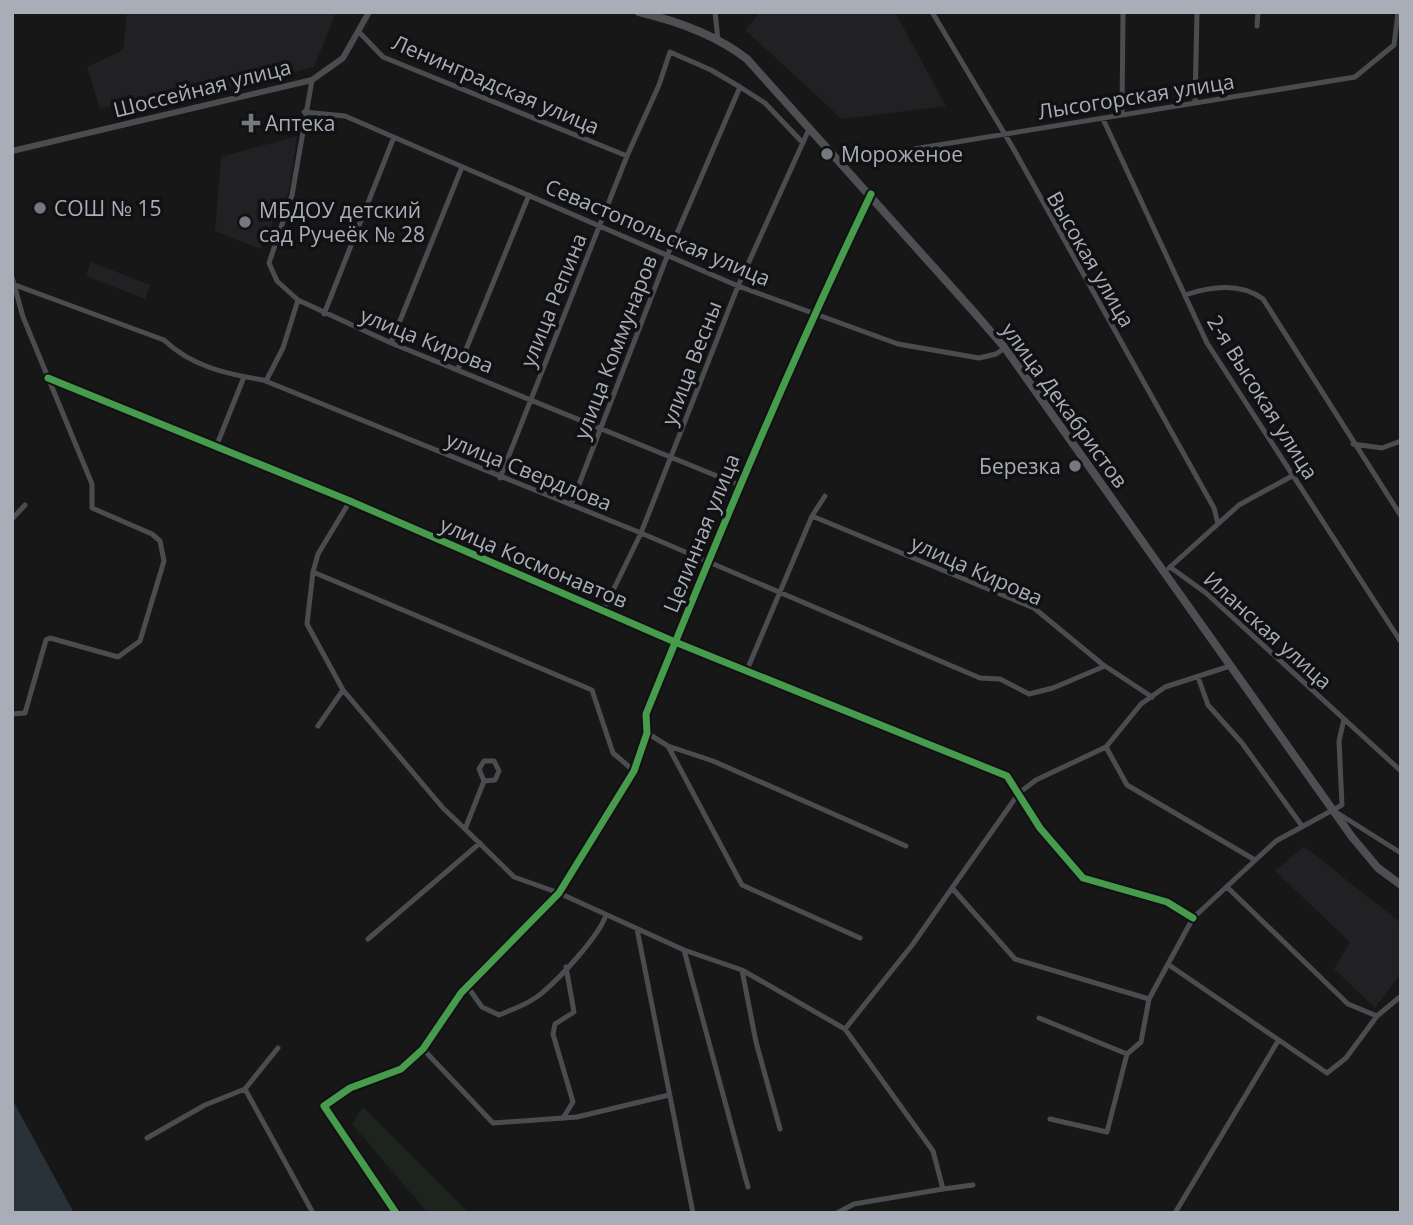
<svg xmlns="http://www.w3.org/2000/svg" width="1413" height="1225" font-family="'Open Sans',sans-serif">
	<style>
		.built { fill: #212123 }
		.green { fill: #1d241e }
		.water { fill: #2a3239 }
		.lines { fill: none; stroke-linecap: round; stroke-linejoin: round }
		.minor { stroke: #4b4c50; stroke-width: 5 }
		.tertiary { stroke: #4b4c50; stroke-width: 6 }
		.primary { stroke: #4d4f52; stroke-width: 8 }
		.cycleway-casing { stroke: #111113; stroke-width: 11 }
		.cycleway { stroke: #469c4c; stroke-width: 7 }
		.poi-dot { fill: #757880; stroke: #111113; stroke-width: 2.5 }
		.labels { text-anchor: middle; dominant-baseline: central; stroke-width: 7; stroke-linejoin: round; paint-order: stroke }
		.street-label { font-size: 21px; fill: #a8adb8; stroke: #111113 }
		.poi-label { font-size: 21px; fill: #a8adb8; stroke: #111113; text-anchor: start }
	</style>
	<rect width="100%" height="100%" fill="#171717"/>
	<path class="built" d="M127,12H336L314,67L222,88L221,82L133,99L100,109L87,67L123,50Z
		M760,12H895L946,106L842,119L745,30Z
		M297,136L289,191L260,249L215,231L221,157Z
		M91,262L150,285L145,299L86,276Z
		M1304,846L1401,923V973L1375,1008L1334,969L1350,942L1275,871Z"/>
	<path class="green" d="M363,1107L469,1213H428L352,1124Z"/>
	<path class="water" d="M12,1099L74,1213H12Z"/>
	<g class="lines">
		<path class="minor" d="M715,12L718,40
			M932,12L1013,148L1214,508L1218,524
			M1257,26L1258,12
			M360,33L383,57L627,156
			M1195,103L1197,12
			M304,112L345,116L738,286L898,344L979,358L996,354L1005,348
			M1122,115L1123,12
			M1103,119L1207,343L1401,642
			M840,161L1355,77L1394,45L1398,12
			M12,277L23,317L92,484V508L152,534L160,541L164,561L140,641L118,657L50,638L46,640L25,713L12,714
			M15,285L164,340C191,366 226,374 263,380L641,533L980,678L1000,679L1029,694L1053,688L1105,666
			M1185,295C1209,287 1240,282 1263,299L1401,516
			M298,300L391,343L739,485
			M324,314L394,137
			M391,343L462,167
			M458,369L529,195
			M48,378L350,501L675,642L1007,776L1040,828L1083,878L1167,902L1193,918
			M266,381L283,348L298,300L277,281L269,263L292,195L312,80
			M1353,444L1382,448L1401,441
			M216,447L244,377
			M500,478L627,156L659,85L670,52L711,70L740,87
			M350,501L318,554L313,572L307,624L343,690L443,808L465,829L484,781L479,769L484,761H494L499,771L495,780L484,781
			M571,505L668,254L740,87L765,103L803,143
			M812,516L1034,608L1102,664L1152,697
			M12,519L25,505
			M1170,567L1206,593L1401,771
			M1169,568L1239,505L1292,476
			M313,572L592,690L613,753L634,771
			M603,611L641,533L738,286L810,127
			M1230,666L1165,687L1141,704L1106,747L1127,785L1255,860
			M747,670L812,516L825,496
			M1198,677L1208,705L1242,743L1302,826
			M318,726L343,690
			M647,733L668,746L713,761L906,846
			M668,746L742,885L860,938
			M1106,747L1036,780L1019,793L952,888L1015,959L1149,999
			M1339,814L1401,853
			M465,829L514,877L559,893L684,950L742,970L845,1029L933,1151L943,1189L973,1185
			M637,929L693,1213
			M368,939L480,843
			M684,950L748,1187
			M1169,965L1327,1073L1346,1058L1377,1016L1348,1004L1227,887
			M742,970L756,1042L780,1129
			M467,986L482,1007L499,1015C513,1009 531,1003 543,992C561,977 599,936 606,915
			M1377,1016L1401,996
			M1039,1018L1127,1054L1141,1042L1149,999L1193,918L1276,841L1342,805L1339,741L1344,719
			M845,1029L913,944L952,888
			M423,1049L493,1123L577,1117L669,1095
			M245,1089L313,1213
			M563,1118L573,1102L553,1034L555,1024L574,1012L566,967
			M1050,1119L1107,1132L1127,1054
			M147,1138L205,1105L245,1089L278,1048
			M396,1213L324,1106L350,1088L401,1069L423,1049L461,993L559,893L634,771L647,733L646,714C717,539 789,365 871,194
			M837,1213L854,1204L943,1189
			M1175,1213L1278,1041"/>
		<path class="tertiary" d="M12,151L312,80L343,58L369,12"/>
		<path class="primary" d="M639,12C677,21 715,34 747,59L973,311L1005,348L1352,837L1378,868L1401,885"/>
		<defs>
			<path id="cycleway" d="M48,378L350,501L675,642L1007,776L1040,828L1083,878L1167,902L1193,918
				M396,1213L324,1106L350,1088L401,1069L423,1049L461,993L559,893L634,771L647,733L646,714C717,539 789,365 871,194"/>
		</defs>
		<use href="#cycleway" class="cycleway-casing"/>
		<use href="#cycleway" class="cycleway"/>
	</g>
	<g class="poi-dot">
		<path d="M247.5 112.5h7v7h7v7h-7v7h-7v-7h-7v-7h7z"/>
		<circle cx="827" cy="154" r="7"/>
		<circle cx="40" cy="208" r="7"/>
		<circle cx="245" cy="222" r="7"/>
		<circle cx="1075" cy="466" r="7"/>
	</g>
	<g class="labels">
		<g class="street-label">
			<text transform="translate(496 84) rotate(23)">Ленинградская улица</text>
			<text transform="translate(202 88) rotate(-14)">Шоссейная улица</text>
			<text transform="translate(1136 96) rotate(-9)">Лысогорская улица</text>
			<text transform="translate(658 232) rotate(23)">Севастопольская улица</text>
			<text transform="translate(1091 259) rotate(60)">Высокая улица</text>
			<text transform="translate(553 300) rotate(-68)">улица Репина</text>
			<text transform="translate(427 340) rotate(22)">улица Кирова</text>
			<text transform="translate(615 347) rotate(-69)">улица Коммунаров</text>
			<text transform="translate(691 363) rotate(-69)">улица Весны</text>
			<text transform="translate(1263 397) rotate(58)">2-я Высокая улица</text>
			<text transform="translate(1065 405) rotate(54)">улица Декабристов</text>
			<text transform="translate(529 471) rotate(22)">улица Свердлова</text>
			<text transform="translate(701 533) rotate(-68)">Целинная улица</text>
			<text transform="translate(534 562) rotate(23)">улица Космонавтов</text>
			<text transform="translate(977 570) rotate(24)">улица Кирова</text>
			<text transform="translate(1268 630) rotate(42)">Иланская улица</text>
		</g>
		<g class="poi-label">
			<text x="265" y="123">Аптека</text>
			<text x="841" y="154">Мороженое</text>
			<text x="54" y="208">СОШ № 15</text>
			<text x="259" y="210">МБДОУ детский<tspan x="259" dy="24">сад Ручеёк № 28</tspan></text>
			<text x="1061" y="466" text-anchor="end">Березка</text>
		</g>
	</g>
	<rect width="1413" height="1225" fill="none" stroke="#a8adb8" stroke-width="28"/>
</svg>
